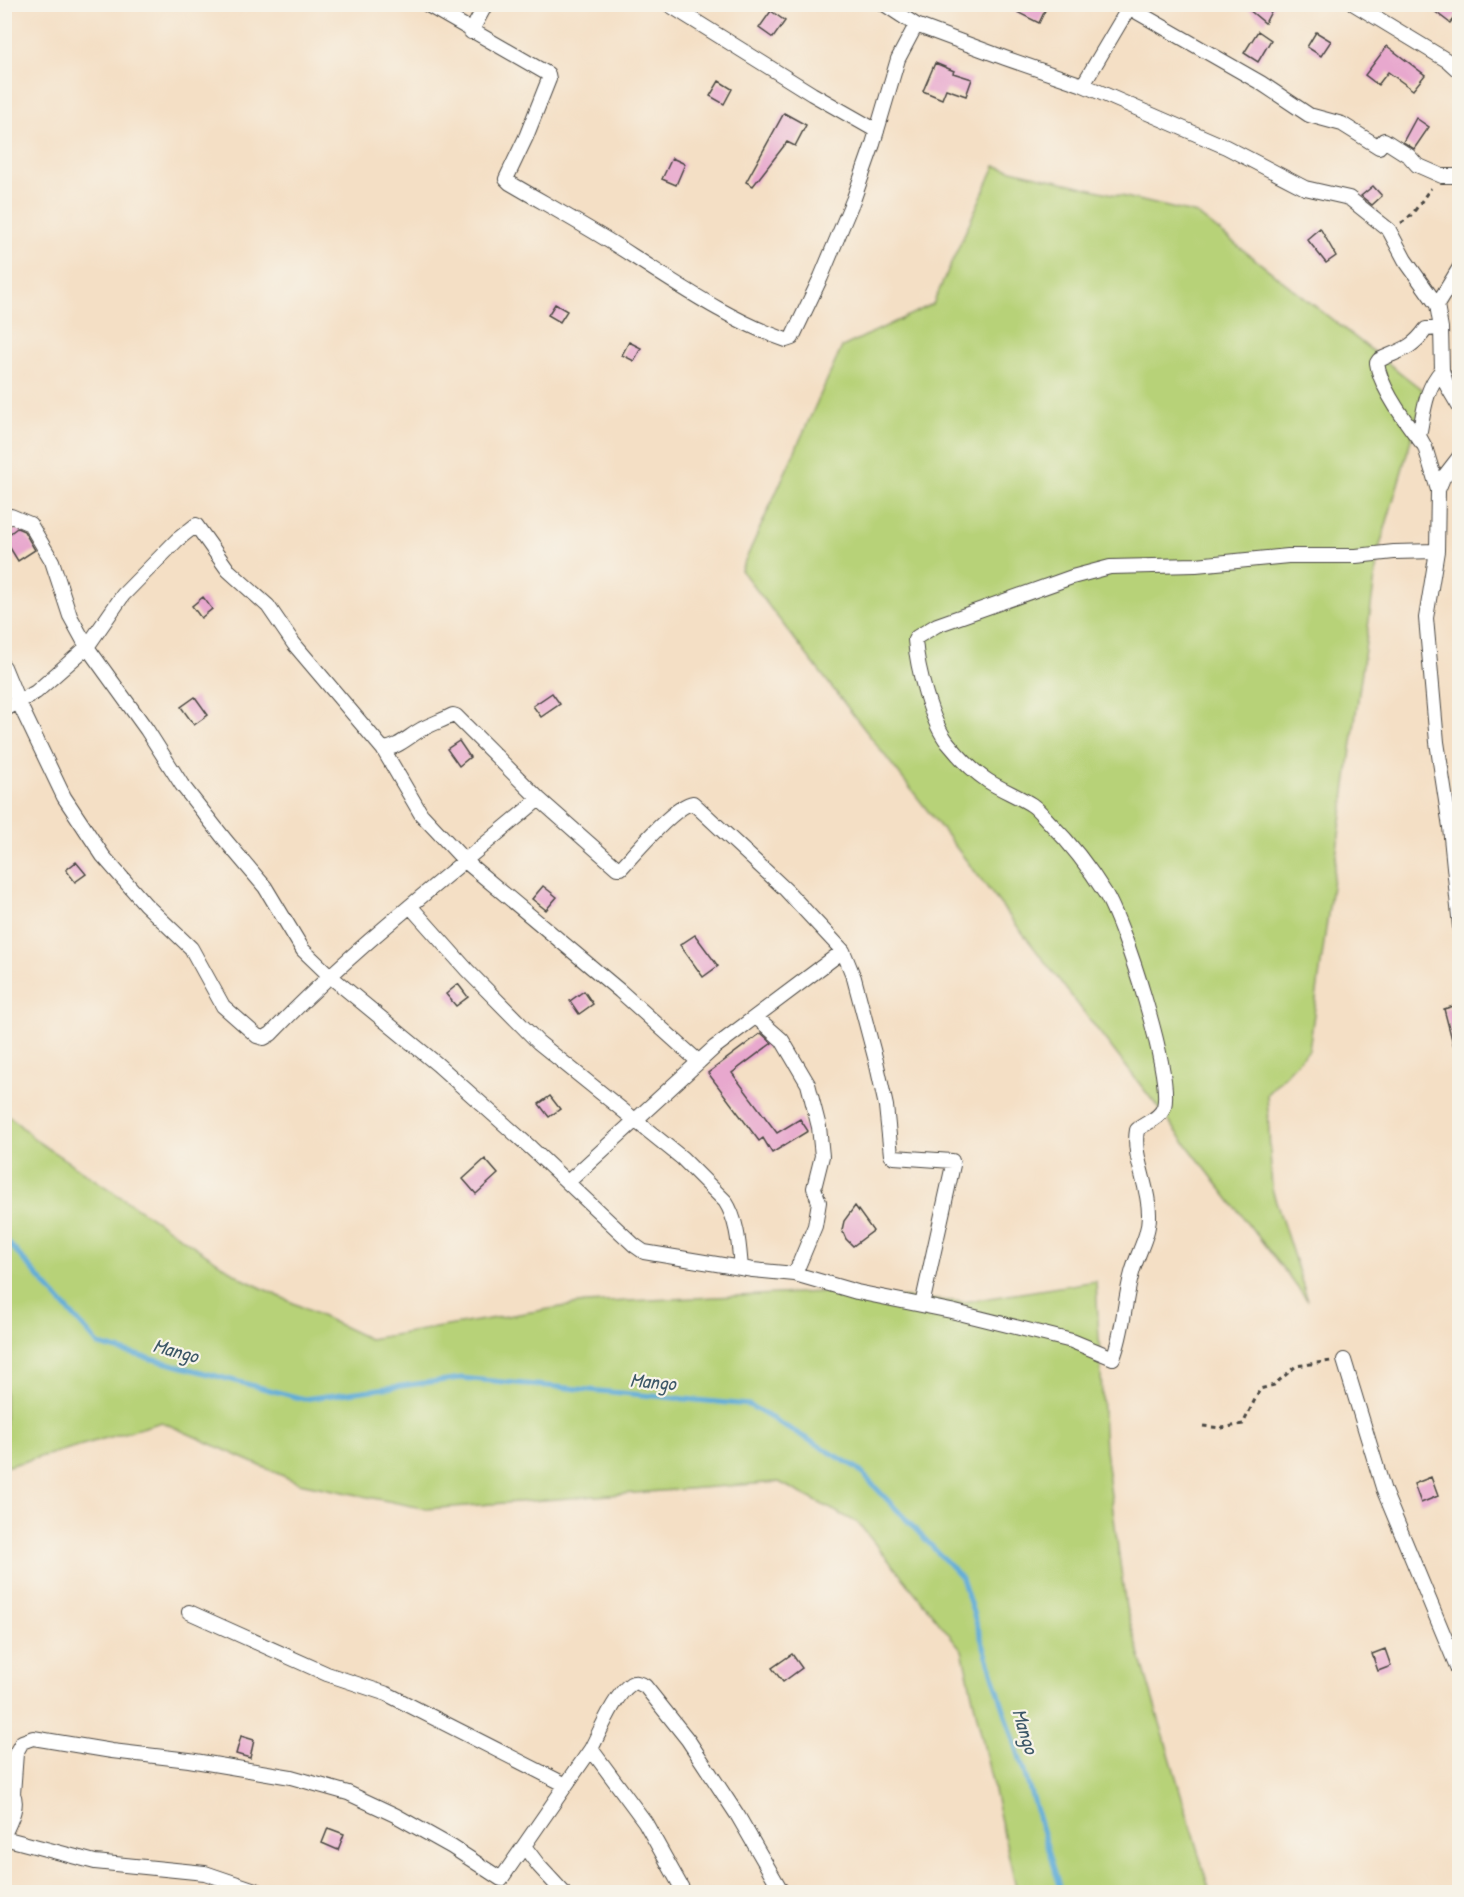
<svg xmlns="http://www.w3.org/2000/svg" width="1464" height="1897" font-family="'Patrick Hand',sans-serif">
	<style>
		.green { fill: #b7d278; stroke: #717e52; stroke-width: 1.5 }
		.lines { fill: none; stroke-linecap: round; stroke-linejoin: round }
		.stream { stroke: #5eacd8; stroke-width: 5 }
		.building { fill: #e8a8ce }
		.street-casing { stroke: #494642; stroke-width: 16 }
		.path { stroke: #494642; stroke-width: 3; stroke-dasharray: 4.5 4.5; stroke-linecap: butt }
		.street { stroke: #fff; stroke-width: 14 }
		.labels { text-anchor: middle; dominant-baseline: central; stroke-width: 4.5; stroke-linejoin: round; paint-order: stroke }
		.water-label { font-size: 20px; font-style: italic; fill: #3d5868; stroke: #f7f3e8 }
	</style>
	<rect width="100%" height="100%" fill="#f7f3e8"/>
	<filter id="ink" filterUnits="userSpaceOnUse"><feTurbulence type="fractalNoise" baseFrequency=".0167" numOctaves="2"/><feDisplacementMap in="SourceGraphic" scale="12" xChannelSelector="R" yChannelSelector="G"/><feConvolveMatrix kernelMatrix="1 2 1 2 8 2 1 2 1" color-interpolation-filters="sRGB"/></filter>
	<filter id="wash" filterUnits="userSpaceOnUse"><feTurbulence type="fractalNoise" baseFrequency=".008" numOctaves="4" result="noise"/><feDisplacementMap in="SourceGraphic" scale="24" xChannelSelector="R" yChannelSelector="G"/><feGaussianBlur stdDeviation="1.35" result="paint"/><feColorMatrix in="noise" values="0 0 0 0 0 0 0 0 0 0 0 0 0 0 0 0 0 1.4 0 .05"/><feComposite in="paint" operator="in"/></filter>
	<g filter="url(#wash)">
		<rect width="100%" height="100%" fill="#f4dfc5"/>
		<path class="green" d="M995,166L1197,214L1425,392L1379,549L1309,1050L1267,1094L1272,1189L1308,1301L741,570L842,347L933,304Z
			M4,1111L37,1141L245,1280L369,1339L585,1303L822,1292L964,1302L1096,1281L1105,1450L1126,1608L1210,1892H1017L962,1650L858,1523L779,1482L427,1509L299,1483L162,1422L5,1467Z"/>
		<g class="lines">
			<path class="stream" d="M4,1238L99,1345L304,1399L461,1378L749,1405L857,1468L962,1578L1028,1784L1061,1892"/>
		</g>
		<g id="blocks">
			<path class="building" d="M1001,4H1048L1039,23Z
				M1242,4H1275L1265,23Z
				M1425,4H1460V10L1450,23Z
				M771,11L785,21L773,38L759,28Z
				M1258,31L1271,40L1258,62L1244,53Z
				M1316,32L1331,41L1321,56L1307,47Z
				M1387,46L1425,75L1413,90L1388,72L1378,85L1365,75Z
				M935,63L954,71L953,73L972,79L966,96L946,89L942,99L923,91Z
				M719,81L732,89L724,104L710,96Z
				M784,113L806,125L795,146L787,142L753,186L746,182Z
				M1416,118L1429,127L1414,149L1403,142Z
				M672,158L685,164L676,185L662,179Z
				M1373,186L1382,196L1372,205L1361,196Z
				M1320,228L1336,256L1326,263L1307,239Z
				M555,304L567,311L560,322L548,315Z
				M629,342L641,348L634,361L622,355Z
				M17,528L24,531L35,550L18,561L4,538Z
				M203,597L212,609L201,618L192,606Z
				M552,693L560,704L541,717L533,706Z
				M195,697L208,715L194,725L181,707Z
				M459,741L470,757L459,766L447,749Z
				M76,862L86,874L75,882L66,870Z
				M543,886L557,897L546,910L532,899Z
				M695,935L718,966L703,977L680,945Z
				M458,984L468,997L456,1006L446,994Z
				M584,991L593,1004L579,1014L570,1001Z
				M1457,1005L1460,1015V1050L1455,1051L1444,1009Z
				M761,1033L772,1043L732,1073L777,1133L800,1119L808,1131L772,1153L763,1138L759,1141L708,1073Z
				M550,1096L560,1109L549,1117L539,1104Z
				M485,1159L498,1174L476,1194L463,1179Z
				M855,1206L873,1231L853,1246L846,1239L842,1230L844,1221Z
				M1431,1477L1438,1496L1421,1503L1414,1484Z
				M1385,1649L1391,1666L1378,1671L1372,1654Z
				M792,1654L802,1668L783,1682L772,1668Z
				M241,1736L254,1740L250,1758L236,1754Z
				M328,1828L344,1834L338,1850L322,1843Z"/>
		</g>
	</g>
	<g filter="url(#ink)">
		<use href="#blocks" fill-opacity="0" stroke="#494642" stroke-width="1.5"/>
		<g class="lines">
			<defs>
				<path id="street" d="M426,4L548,74L549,79L526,137L506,179L510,183C551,207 593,230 633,256C682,287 731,321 786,340L792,338L821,277L854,198L873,144L898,59L916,25
					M668,4L812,94L877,131
					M884,4L916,25L1005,58L1083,85L1226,147L1305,188L1349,198L1389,230L1405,260L1437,305L1441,328L1442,370L1447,386L1460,408
					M1123,4L1261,83L1309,115L1342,124L1379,147L1384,140L1409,156L1417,165L1442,176H1460
					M1354,4L1448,61L1460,72
					M471,32L486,4
					M1083,85L1131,4
					M1437,305L1460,267
					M1442,370C1425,389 1424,411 1419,436L1425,447L1438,490L1437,551L1426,618L1437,742L1450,827L1460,927
					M1422,443C1407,424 1380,387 1377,363L1379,360C1400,350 1411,350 1426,329L1441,328
					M1438,490L1443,478L1460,456
					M4,520L11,516L30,524L52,561L70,616L87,647L147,730L182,785L226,841L265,887L303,950L330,976L437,1064L531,1148L634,1245L644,1252L753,1270L795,1274L857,1292L951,1311L1072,1341L1113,1358C1124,1331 1124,1301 1132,1273C1137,1254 1149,1236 1149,1216C1150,1187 1132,1158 1137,1130C1146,1122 1160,1119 1164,1107C1173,1075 1124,923 1105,893C1090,869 1071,844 1051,824C1045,818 1039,810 1032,805C1018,796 1002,790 988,781C973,771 960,758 948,743C931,722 917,667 915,640L917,637L937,625L1072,577L1110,567L1196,565L1288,556H1356L1394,552L1437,551
					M4,667L18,701L64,797L103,856L145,904L191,948L223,1006L257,1036L264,1038L271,1034C353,948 448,876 539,799
					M4,710L36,692L87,647L123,595L177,540L196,525L228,570L268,606L294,644L383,749L421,814L465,861L620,991L699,1062
					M383,749C398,748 409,736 422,729C432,724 443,720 453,715L456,716L539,799L617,868H621C635,853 675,805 693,803L786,890L843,951L854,978L876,1061L886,1106L891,1155L894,1157L952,1161L953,1165L922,1305
					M410,906L467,970L538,1042L682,1158L725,1201C738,1221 739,1246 741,1268
					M756,1017L782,1040L808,1084L819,1127L822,1156L814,1188L819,1202L815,1226L795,1274
					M568,1182L715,1047L843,951
					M1344,1360L1384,1491L1460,1674
					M189,1612L327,1674L387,1694L566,1785L591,1749L645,1822L684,1892
					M591,1749C600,1732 615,1694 631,1684C636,1681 640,1684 645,1686L688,1740L738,1816L782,1892
					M4,1835C9,1823 19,1806 13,1794L16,1753L22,1742L33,1738L112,1751L189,1760L291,1777L348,1793L395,1815L452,1847L501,1879L566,1785
					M4,1838L95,1862L205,1873L261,1892
					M524,1846L539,1866L563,1892"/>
			</defs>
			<use href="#street" class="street-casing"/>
			<path class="path" d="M1401,223C1414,216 1421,200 1431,188
				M1203,1426L1222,1428L1243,1424L1260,1389L1274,1385L1296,1366L1331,1361"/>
			<use href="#street" class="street"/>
		</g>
	</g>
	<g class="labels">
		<g class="water-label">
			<text transform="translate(176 1350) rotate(15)">Mango</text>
			<text transform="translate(653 1381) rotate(5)">Mango</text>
			<text transform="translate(1026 1731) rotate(73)">Mango</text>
		</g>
	</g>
	<rect width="1464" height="1897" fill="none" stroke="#f7f3e8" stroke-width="24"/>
</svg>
